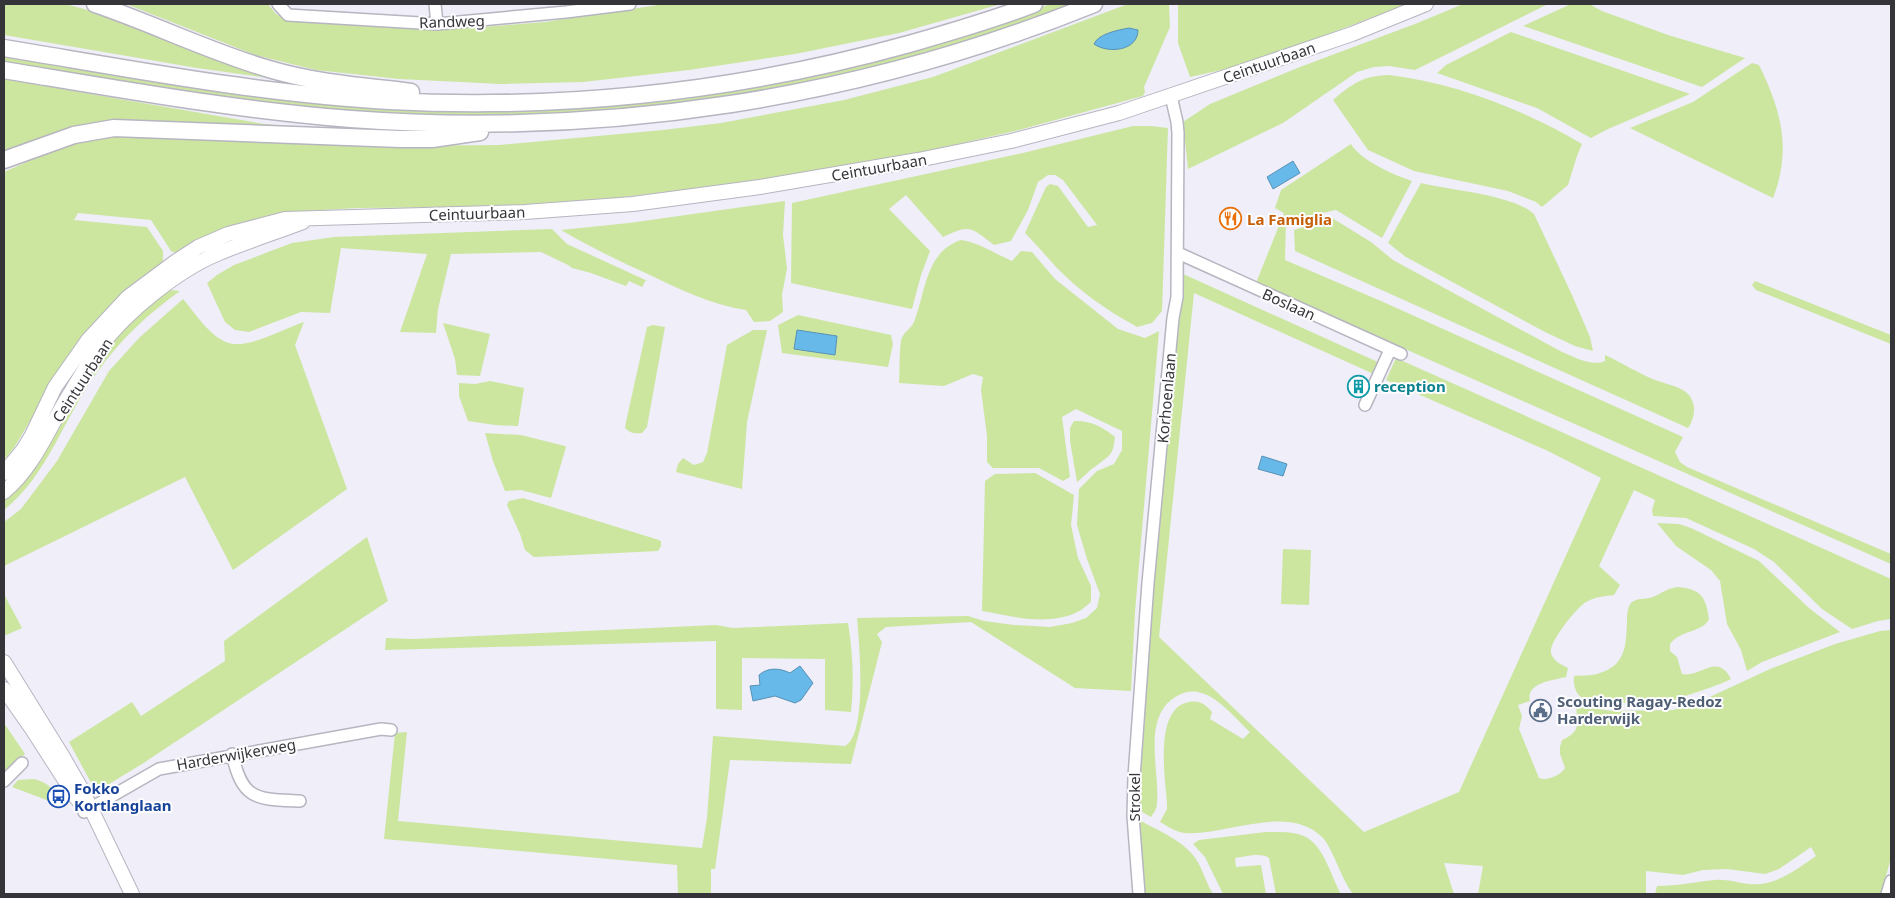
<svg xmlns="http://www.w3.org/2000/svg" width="1895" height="898" font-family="'Noto Sans',sans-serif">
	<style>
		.green { fill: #cce6a0; fill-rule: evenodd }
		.water { fill: #67b9ea; stroke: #5891b5 }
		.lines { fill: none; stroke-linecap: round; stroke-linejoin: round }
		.minor-casing { stroke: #b6b5c0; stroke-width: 14 }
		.major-casing { stroke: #b6b5c0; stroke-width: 16 }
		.highway-casing { stroke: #b6b5c0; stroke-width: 19 }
		.minor { stroke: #fff; stroke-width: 11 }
		.major { stroke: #fff; stroke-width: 14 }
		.highway { stroke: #fff; stroke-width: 16 }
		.labels { text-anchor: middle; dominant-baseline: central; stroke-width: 4; stroke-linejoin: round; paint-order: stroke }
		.street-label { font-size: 15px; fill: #353539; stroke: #fdfdff }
		.food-label { font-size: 15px; font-weight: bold; fill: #c56008; stroke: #fdfdff; text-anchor: start }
		.culture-label { font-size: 15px; font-weight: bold; fill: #0d838f; stroke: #fdfdff; text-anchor: start }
		.service-label { font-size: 15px; font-weight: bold; fill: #4e5e75; stroke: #fdfdff; text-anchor: start }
		.transit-label { font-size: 15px; font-weight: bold; fill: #164399; stroke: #fdfdff; text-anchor: start }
	</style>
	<rect width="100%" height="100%" fill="#efeef9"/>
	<path class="green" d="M4,4H65L111,16L290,81L197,68L4,35Z
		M126,4H268L276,14L283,17L411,28H470L545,22L665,4H1001L899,33L795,54L689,70L583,82L501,84L399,79L316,70L255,55Z
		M1050,4H1077C1022,25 967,45 911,60C718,112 517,126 318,110C213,101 108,80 4,63V54L156,81L584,106L980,30Z
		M1128,4H1169L1170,27L1144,87L1145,92L1143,96L1019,130L880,162L757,181L591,201L500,207L358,208L304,211L272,216L178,254L171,251L151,220L78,213L74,220L147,227L163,251V261L125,294L46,394L14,448L4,460V172L65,145L96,137L153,135L281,143L373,146L499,145L663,130L721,123L844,100L933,77ZM1129,28L1136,29L1130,45L1121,49L1102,36Z
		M1178,4H1408L1249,64L1190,77L1178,43Z
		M1463,4H1548L1415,70L1389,66L1374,67L1357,72L1283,123L1188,169L1183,122L1210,104L1300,67L1415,24Z
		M1571,4H1589L1602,11L1668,35L1745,58L1702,87L1523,26Z
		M1511,32L1690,94L1608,129L1591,138L1537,108L1437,73L1446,65Z
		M1752,63L1759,65C1781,110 1792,149 1773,198L1630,128L1693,102Z
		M1389,75C1455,83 1525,110 1582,144L1577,156L1568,185L1542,207L1536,202L1508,191L1414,171L1368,150L1333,100C1353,83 1363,76 1389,75Z
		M4,79L264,124L330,129L400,131V135L68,129L4,151Z
		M1133,126H1151L1168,128L1162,311L1152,323L1137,327C1108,311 1080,292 1056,267C1046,256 1036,244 1025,233L1046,187L1050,184L1058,186L1088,227L1097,225L1063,180L1055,175H1048L1038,182L1028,210L1011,241L994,245C970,227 971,224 943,237L906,195L889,209L930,251L921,275L912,309L791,283L792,203L1027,152Z
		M1351,144C1360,160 1394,175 1412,181L1382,238L1336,210L1286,221L1285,260L1381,301L1683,437L1675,452L1680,462L1687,467L1891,554V564L1256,283L1284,213L1275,208L1281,190Z
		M1421,183C1449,190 1514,195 1534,214L1572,295L1590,337L1593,351L1575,346L1545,332L1406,257L1388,243Z
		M785,201L783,235L787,268L782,295L783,312L770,321L754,322L746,310C713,305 680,290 650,275C619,261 590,247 561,230L629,223Z
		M1332,218L1371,242L1393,260L1562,352C1574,357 1593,367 1605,361V355C1622,363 1638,373 1655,380C1663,383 1673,385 1681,389C1697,397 1697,415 1688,428L1295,251L1294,230Z
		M552,229L567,244L652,283L646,280L642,287L629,281L626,286L591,273L572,268L568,265L541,252L451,254L438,309L436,333L400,332L427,254L341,248L330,313L301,312L249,332L235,330L225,322L207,283L217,275L234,265L292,243L334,237Z
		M961,240C975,241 998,255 1012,261L1021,251L1032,252L1055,279L1118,329L1145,338L1159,331L1135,612L1131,691L1075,688L971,622L886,627L877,634L882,642L851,764L730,760L715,869H711V894H678L677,865L384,839L395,733L407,732L398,821L702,848L707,818L713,736L845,746C868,735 859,640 857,618L968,616L984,621L1014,625L1050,627L1072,623L1086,618L1097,608L1100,594L1087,559L1077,525L1079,489L1097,471L1114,464L1122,450V431L1076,409L1062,417L1070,477L1063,481L1039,468H993L987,462V436L981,390L983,377L973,374L944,386L899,383C900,369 899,354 901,341C902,333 911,329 914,322C926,292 925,252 961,240Z
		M1181,273L1380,363L1376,375L1194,293L1159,637L1364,832L1459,792L1601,478L1548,451L1386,380L1396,358L1891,579V619L1878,621L1852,629L1822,609L1774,562L1754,549L1686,518L1653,516L1652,510L1655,500L1634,490L1599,566L1620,585L1614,595C1606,596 1595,597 1588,601C1578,605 1548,643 1551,653C1553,661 1562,665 1568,668L1566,677C1554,680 1525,683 1530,701L1518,705L1522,716L1519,729L1539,778C1547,781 1560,776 1565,768L1560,754V747L1562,740C1582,731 1577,723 1576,704L1582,707L1613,711L1673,710L1699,702L1770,669L1835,644L1880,631L1891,630V858L1881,894H1655L1657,886C1677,886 1695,882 1715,880C1727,879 1738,883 1749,884C1775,887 1797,869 1816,856L1811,847L1779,869L1765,874L1727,869L1703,870L1683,875L1646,871V894H1478L1483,866L1444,863L1454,894H1353C1341,879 1333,848 1322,837C1287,803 1225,836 1185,833C1176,832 1167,826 1160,822L1167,809V803C1165,777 1154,708 1189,702C1200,700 1206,705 1212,712L1210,719L1243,739L1250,732C1231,715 1206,679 1177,696C1141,716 1160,771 1157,803C1157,808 1154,813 1151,817L1137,809L1138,770L1168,404L1174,367Z
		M1755,281L1891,335V344L1756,290L1752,285Z
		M170,290L180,291C149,313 120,340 98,371C64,416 49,474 4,510V500L31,472L71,399L114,338L161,293Z
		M183,299C195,313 209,335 226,342C246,351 284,328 304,322L295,345L347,489L233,570L185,477L4,566V522L21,509L57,461L109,371L139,338Z
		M798,315L891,335L893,344L888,367L782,353L778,325Z
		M443,323L490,334L480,376L457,375L455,359Z
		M653,325L665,327L647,427L642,433C635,434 630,433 625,428L626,422L647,327Z
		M753,330H767L747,422L742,489L676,472L678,464L683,458L694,465L703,462L707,453L727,345Z
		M490,381L524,388L518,426L495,425L468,421L459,396V383L475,384Z
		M1074,421C1089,420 1104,427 1115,437C1113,456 1110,455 1096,466C1089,470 1084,477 1077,482L1070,441V428Z
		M485,433L521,435L565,446L566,447L551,498L521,490L505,491L493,461Z
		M1035,473L1074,495L1071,525L1078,558L1091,586V602C1086,606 1081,611 1075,613C1047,626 1011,616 982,611L985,481L995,474Z
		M523,498L659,540L661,541V546L658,551L534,557L525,550L520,534L507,505L509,501Z
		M1657,523L1679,524L1691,528L1759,561L1809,608L1840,632L1762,662L1747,671L1741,650L1727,624L1720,581L1711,570L1676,546Z
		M367,537L388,601L142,764L96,792L69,742L132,702L141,716L225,661L224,641Z
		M1283,549L1311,550L1309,605L1281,604Z
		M1678,587C1701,589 1706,597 1709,619C1702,633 1682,629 1670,644V651L1677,657L1682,674C1701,678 1717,652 1731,679C1717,686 1703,690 1688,695C1682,697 1676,700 1669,702C1656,704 1590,705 1581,697C1575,693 1573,683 1574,676C1582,675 1590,676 1597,674C1626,666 1626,646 1627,622C1627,616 1627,608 1631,603C1637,597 1646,600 1653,597C1662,593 1668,588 1678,587Z
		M4,594L22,628L4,636Z
		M848,623C853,653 854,682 851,712L825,710V659L742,658V710L716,709V641L385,650L386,638L413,639L716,625L733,628Z
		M4,723L25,754L4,773Z
		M34,779C50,783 58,793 65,807L12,787L18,780Z
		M1137,819C1157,830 1183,840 1196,859C1203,870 1206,883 1213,894H1142Z
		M1266,832C1278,832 1293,831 1304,836C1324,845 1331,877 1341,894H1276L1269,858C1261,852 1245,857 1235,858L1236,867L1261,865L1266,894H1223L1205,857L1193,844L1199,840Z"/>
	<path class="water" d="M1129,28L1138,30C1138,51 1108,54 1094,44C1098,34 1118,30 1129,28Z
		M1293,161L1300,173L1273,189L1267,177Z
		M797,330L837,336L835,355L794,349Z
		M1262,456L1287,464L1283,476L1258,469Z
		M800,666L813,683L801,700L795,703L775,696L753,701L750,686L760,685L759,675C768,667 780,668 790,673Z"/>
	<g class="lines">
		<defs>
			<path id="minor" d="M278,4L288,15L437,24L566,12L630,4
				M435,4L437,24
				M1178,253L1401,354
				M1365,405L1390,350
				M232,754C243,801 256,799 300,801
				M4,781L22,763
				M84,812L159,769L381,729L391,730
				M1139,894L1133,816L1134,777L1148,583L1173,318L1177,297L1178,133L1177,122L1171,96
				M1887,894L1891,881"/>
			<path id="major" d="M4,473L23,450L32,435L55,387L88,340L128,297L175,262L198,247L228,234L285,219L525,212L633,204L760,187L918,160L1011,141L1119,113L1352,34L1426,4
				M4,492C36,465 49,426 71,392C80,377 89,361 100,347C126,312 177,271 217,254C245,242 274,233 303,222
				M4,662L63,757L82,790L132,894
				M4,689L32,729L77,799"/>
			<path id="highway" d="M95,4C154,24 210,52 269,69C315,83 364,86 411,92
				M4,48C131,69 260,94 389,101C564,110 740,91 909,44C951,32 993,20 1034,4
				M4,70C119,89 235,110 351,119C604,138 859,99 1094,4
				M4,160L74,135L114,128L400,139H432L480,132"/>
		</defs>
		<use href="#minor" class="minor-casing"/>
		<use href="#major" class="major-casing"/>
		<use href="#highway" class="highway-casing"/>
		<use href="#minor" class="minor"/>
		<use href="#major" class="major"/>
		<use href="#highway" class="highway"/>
	</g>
	<defs>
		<symbol id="restaurant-ring" viewBox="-11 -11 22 22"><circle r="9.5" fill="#fdfdff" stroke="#e8710a" stroke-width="1.5"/><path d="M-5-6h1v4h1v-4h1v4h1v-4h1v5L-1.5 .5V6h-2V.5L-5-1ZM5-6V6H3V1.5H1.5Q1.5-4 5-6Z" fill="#e8710a"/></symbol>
		<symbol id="building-ring" viewBox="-11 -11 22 22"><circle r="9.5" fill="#fdfdff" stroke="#0f9aa8" stroke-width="1.5"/><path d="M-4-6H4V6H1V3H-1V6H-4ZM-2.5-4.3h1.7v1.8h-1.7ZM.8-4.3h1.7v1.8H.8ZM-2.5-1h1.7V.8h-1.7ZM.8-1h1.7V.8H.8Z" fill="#0f9aa8"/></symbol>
		<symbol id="civic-ring" viewBox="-11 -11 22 22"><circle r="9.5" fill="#fdfdff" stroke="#5c6f8a" stroke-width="1.5"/><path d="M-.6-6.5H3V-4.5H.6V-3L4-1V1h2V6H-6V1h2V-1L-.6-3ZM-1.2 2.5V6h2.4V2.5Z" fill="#5c6f8a"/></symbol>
		<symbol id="bus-ring" viewBox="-11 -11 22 22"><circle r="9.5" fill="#fdfdff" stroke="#1a4fb4" stroke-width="1.5"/><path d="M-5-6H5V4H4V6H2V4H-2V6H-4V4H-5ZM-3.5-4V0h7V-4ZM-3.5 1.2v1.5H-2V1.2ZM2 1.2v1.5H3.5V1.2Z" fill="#1a4fb4"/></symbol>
	</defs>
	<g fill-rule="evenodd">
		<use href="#restaurant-ring" x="1218" y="206" width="25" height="25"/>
		<use href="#building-ring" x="1346" y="374" width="25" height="25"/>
		<use href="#civic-ring" x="1528" y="698" width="25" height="25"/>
		<use href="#bus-ring" x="46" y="784" width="25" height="25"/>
	</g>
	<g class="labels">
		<g class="street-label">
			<text transform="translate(452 21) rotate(-2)">Randweg</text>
			<text transform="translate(1269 62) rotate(-19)">Ceintuurbaan</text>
			<text transform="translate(879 167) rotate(-10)">Ceintuurbaan</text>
			<text transform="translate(477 213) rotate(-2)">Ceintuurbaan</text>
			<text transform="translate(1289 304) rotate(24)">Boslaan</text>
			<text transform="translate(82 380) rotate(-57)">Ceintuurbaan</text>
			<text transform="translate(1166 398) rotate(-85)">Korhoenlaan</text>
			<text transform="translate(236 754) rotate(-10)">Harderwijkerweg</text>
			<text transform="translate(1134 797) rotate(-90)">Strokel</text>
		</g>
		<g class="food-label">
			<text x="1247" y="219">La Famiglia</text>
		</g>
		<g class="culture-label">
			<text x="1374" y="386">reception</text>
		</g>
		<g class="service-label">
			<text x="1557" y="701">Scouting Ragay-Redoz<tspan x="1557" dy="17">Harderwijk</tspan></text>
		</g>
		<g class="transit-label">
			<text x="74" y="788">Fokko<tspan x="74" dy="17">Kortlanglaan</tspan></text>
		</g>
	</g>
	<rect width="1895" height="898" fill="none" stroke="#353539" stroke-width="10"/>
</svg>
